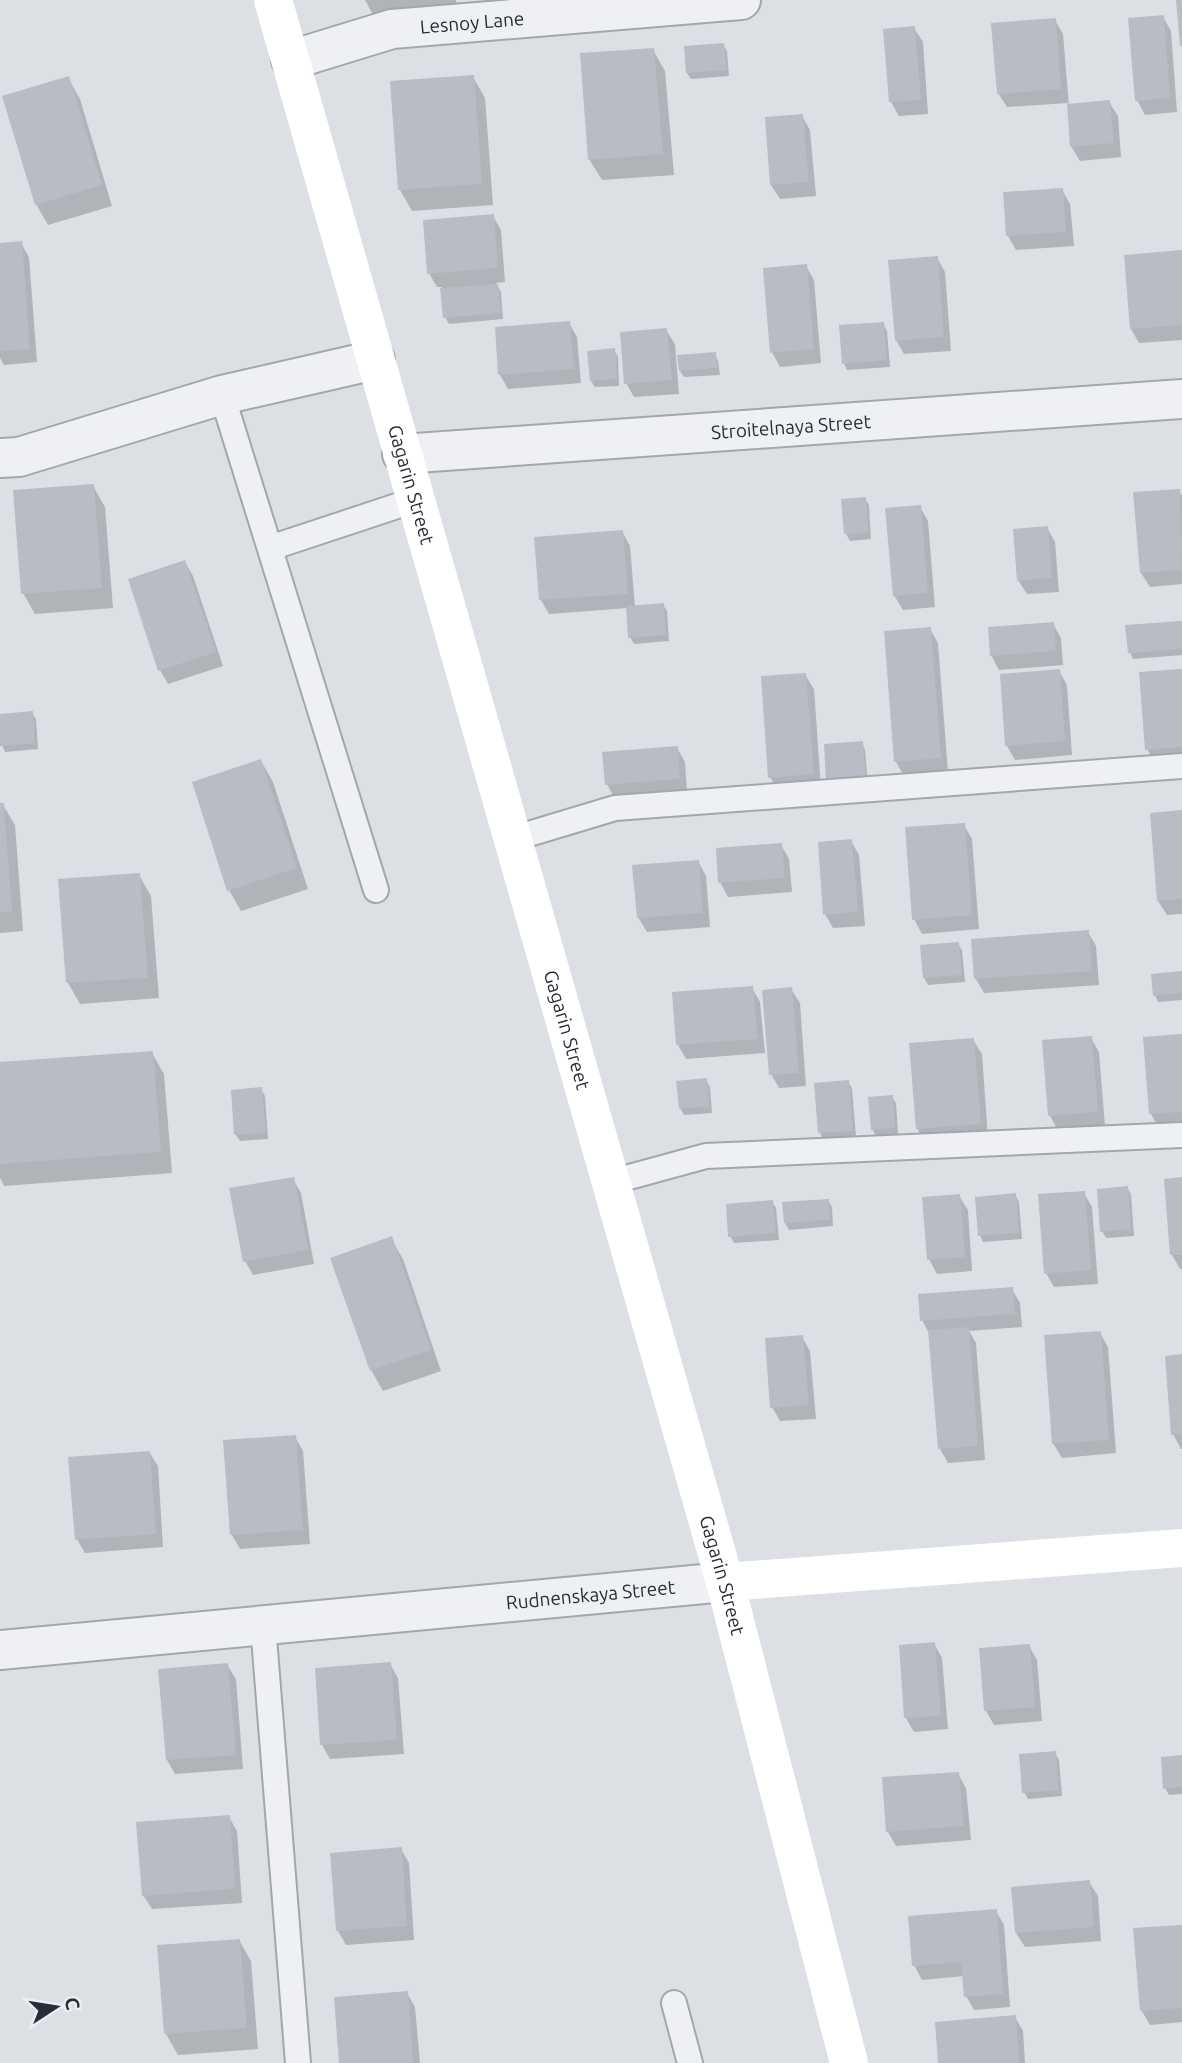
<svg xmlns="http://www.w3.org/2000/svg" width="1182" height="2063" font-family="Ubuntu,sans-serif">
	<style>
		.shadow { fill: #0003 }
		.building { fill: #b7bcc5 }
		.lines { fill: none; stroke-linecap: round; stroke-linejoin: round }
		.lane-casing { stroke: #a2a7ae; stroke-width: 28 }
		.street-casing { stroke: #a2a7ae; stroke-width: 42 }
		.lane { stroke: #eff0f4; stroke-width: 24 }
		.street { stroke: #eff0f4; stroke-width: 38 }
		.secondary { stroke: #fff; stroke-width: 38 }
		.labels { text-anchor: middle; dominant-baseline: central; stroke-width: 7; stroke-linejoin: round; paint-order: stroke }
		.street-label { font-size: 19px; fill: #272e3a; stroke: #ebeff3 }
	</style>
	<rect width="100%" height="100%" fill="#dce0e5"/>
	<path class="shadow" d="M365,0H456L457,8L373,15Z
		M1163,17L1171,31L1177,112L1145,115L1137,100Z
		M1055,20L1063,34L1069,106L1109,102L1118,116L1121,157L1080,161L1071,146L1068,103L1007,107L998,93Z
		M914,28L923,42L928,114L899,116L891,102Z
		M723,45L727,51L729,76L691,79L687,73Z
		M653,50L665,71L674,175L602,180L589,159Z
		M473,77L485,98L493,205L412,211L400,190Z
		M68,78L80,99L112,206L48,225L36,204Z
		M802,116L810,130L816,196L780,199L771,185Z
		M1062,190L1070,204L1074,246L1016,250L1008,236L1005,194Z
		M493,216L501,230L505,282L496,283L501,292L503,319L449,324L445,317L442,287H437L429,273Z
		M21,243L29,257L37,362L4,365L0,358V245Z
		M1182,252V340L1139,343L1131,329Z
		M937,258L945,272L951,351L904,354L896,340Z
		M806,266L814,280L821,363L780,367L772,352Z
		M569,323L577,337L581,383L508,389L500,375Z
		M883,324L887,331L890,367L847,370L844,363Z
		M666,330L675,344L679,394L634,397L626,383Z
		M614,350L618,357L619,386L595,387L591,381Z
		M715,354L718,361L720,375L684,377L680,371Z
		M93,486L105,507L113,608L35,614L23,593Z
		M1179,490L1182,496V584L1150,587L1141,573Z
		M865,499L869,505L871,539L850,541L846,534Z
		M920,507L928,521L935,607L903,610L894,595Z
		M1047,528L1055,542L1059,592L1027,594L1018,580Z
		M622,531L630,546L635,607L663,605L667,611L669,641L634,644L630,637L628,608L549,614L541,600L536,538Z
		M185,562L193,576L223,666L168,684L160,670Z
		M1182,623V655L1133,659L1130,652Z
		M1053,624L1061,638L1063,665L999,670L991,655Z
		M930,629L938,643L948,772L904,776L896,762Z
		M1182,670V761L1155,763L1147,749Z
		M1059,671L1067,685L1072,755L1015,760L1007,746L1002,676Z
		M805,675L814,689L821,788L778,791L770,777Z
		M32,713L36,719L38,749L5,752L2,745L0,716Z
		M862,743L865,750L868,784L831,787Z
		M677,748L685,762L687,793L615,799L607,784Z
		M261,761L273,782L308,889L241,911L229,890Z
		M0,805H3L15,825L23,931L0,933Z
		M1182,812V914L1167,915L1158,901Z
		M964,825L972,839L979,929L922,934L914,919Z
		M851,841L859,855L865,926L833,928L825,914Z
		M781,845L789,859L792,892L728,897L720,882Z
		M698,861L706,876L710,927L647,932L638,917Z
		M139,875L151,896L159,998L80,1004L68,983Z
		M1088,932L1096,946L1099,985L984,993L976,979L973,941Z
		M958,944L962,950L965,982L928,985L924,978L922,947Z
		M1182,973V1000L1158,1002L1155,995Z
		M752,988L760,1002L765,1053L686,1059L678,1045Z
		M791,989L800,1003L806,1086L779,1088L771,1074Z
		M1182,1036V1126L1159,1128L1151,1114L1145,1038Z
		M1091,1038L1099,1052L1105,1126L1058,1130L1050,1116Z
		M973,1040L982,1054L988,1138L925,1142L917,1128Z
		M152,1053L164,1074L172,1173L4,1186L0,1178V1064Z
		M706,1080L710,1087L712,1113L684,1115L680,1108Z
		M848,1082L852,1088L856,1137L823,1139L820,1133Z
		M261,1089L265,1096L268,1139L240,1141L236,1135Z
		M892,1097L896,1103L898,1134L876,1136L872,1129Z
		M293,1179L301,1193L314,1264L253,1275L245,1261Z
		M1182,1179V1269H1180L1172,1255Z
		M1127,1188L1131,1194L1134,1236L1106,1238L1102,1231Z
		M1084,1193L1092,1207L1098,1284L1054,1287L1046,1273Z
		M1015,1195L1019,1202L1022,1239L983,1242L980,1235Z
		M959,1196L968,1210L972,1271L937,1274L929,1259Z
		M828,1200L832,1207L833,1226L789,1230L785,1223Z
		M772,1202L776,1208L779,1240L734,1243L730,1236Z
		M391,1239L403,1259L441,1371L383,1391L371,1370Z
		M1012,1289L1020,1303L1022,1327L969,1331L976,1343L985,1460L948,1463L940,1449L930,1335L922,1320Z
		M1100,1333L1108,1347L1116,1453L1062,1458L1053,1443Z
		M802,1337L810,1351L816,1419L780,1421L772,1407Z
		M1182,1356V1449H1181L1173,1434Z
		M295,1437L303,1451L310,1544L240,1549L232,1535Z
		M149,1452L158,1466L163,1547L85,1553L77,1539Z
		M934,1644L942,1658L948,1729L914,1732L906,1718Z
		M1029,1646L1037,1660L1042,1721L994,1725L986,1711L981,1650Z
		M390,1664L398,1678L404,1754L330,1759L322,1745Z
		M227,1665L236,1679L243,1769L175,1774L167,1760L160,1670Z
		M1055,1753L1059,1760L1062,1796L1028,1799L1024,1792Z
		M1182,1757V1794L1169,1795L1165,1788Z
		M958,1774L966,1788L971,1840L896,1846L888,1832L884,1779Z
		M229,1817L237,1831L242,1903L152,1909L143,1895Z
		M401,1849L409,1863L414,1940L346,1945L338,1931L332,1854Z
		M1089,1882L1098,1896L1101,1941L1025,1947L1016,1933Z
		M996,1911L1004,1925L1010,2007L974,2010L966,1996L964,1976L922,1980L914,1965Z
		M1182,1926V2022L1150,2025L1142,2011Z
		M239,1940L251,1961L258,2049L178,2055L166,2034Z
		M407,1993L415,2007L420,2063H341Z
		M1015,2017L1023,2031L1025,2063H940Z"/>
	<path class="building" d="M1176,0H1182V46H1180Z
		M1164,15L1170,98L1135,101L1128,18Z
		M1056,18L1061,89L997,94L991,23Z
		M915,26L921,100L889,102L883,29Z
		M724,43L727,70L686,73L684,46Z
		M654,48L663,154L588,160L580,53Z
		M474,75L482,184L398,190L390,81Z
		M69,76L102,185L35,205L2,96Z
		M1110,100L1114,143L1070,147L1067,104Z
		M803,114L809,182L770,185L765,117Z
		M1063,188L1066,232L1006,236L1003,192Z
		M494,214L498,268L427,274L423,220Z
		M22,241L30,349L0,351V243Z
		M1182,250V325L1130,329L1124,255Z
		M938,256L944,337L895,341L888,260Z
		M807,264L814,349L770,353L763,268Z
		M498,284L501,313L443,318L440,288Z
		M570,321L574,369L498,375L495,327Z
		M884,322L887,360L842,364L839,325Z
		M667,328L672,380L624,384L620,332Z
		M615,348L617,379L590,381L587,351Z
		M716,352L717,368L679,371L677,355Z
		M94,484L102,588L21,594L13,490Z
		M1180,489L1182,570L1140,573L1133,492Z
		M866,497L868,533L844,534L841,499Z
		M921,505L928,593L893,596L885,508Z
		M1048,526L1052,578L1017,581L1013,529Z
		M623,530L628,594L539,600L534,537Z
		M185,560L216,652L158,671L128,579Z
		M664,603L666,635L628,638L626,606Z
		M1182,621V649L1128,653L1125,625Z
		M1054,622L1056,651L990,656L988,627Z
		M931,627L941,758L894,762L884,631Z
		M1060,669L1065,741L1005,746L1000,674Z
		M1182,669V747L1145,750L1139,672Z
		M806,673L814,774L768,778L761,676Z
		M33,711L35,743L0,746V714Z
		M863,741L866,778L826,781L824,744Z
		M678,746L680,779L605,785L602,752Z
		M261,759L297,868L227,891L192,782Z
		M0,803H4L12,911L0,912Z
		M1182,810V899L1157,901L1150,813Z
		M965,823L972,915L912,920L905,827Z
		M852,839L858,912L823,915L818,842Z
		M782,843L785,878L718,883L716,848Z
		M699,860L703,913L637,918L632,865Z
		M140,873L148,978L66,983L58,879Z
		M1089,930L1092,971L974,979L971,939Z
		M959,942L962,975L923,978L920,945Z
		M1182,971V993L1153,996L1151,974Z
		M753,986L758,1039L676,1045L672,992Z
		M792,987L799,1073L769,1075L762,990Z
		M1182,1034V1112L1149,1114L1143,1037Z
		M1092,1036L1098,1112L1048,1116L1042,1040Z
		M974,1038L981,1124L916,1129L909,1043Z
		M153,1051L161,1152L0,1164V1062Z
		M707,1078L709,1107L679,1108L676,1081Z
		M849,1080L853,1131L818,1133L814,1083Z
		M262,1087L266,1133L234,1135L231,1090Z
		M893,1095L895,1128L871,1130L868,1097Z
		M294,1177L308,1250L243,1262L229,1188Z
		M1182,1177V1255H1170L1164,1179Z
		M1128,1186L1131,1229L1100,1232L1097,1189Z
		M1085,1191L1091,1270L1044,1274L1038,1194Z
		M1016,1193L1019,1233L978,1236L975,1197Z
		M960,1194L965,1257L927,1260L922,1197Z
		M829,1199L830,1220L784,1223L782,1202Z
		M773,1200L776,1233L728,1237L726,1204Z
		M392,1236L431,1350L370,1371L330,1258Z
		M1013,1287L1015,1314L920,1321L918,1294Z
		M969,1327L978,1446L938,1449L928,1330Z
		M1101,1331L1109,1440L1052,1444L1044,1335Z
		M803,1335L809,1405L770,1408L765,1338Z
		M1182,1354V1434L1171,1435L1165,1356Z
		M296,1435L303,1530L230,1535L223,1440Z
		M150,1451L156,1534L75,1540L68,1457Z
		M935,1642L941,1716L904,1718L899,1645Z
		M1030,1644L1035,1707L984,1711L979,1648Z
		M391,1662L397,1740L320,1745L315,1668Z
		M228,1663L236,1755L166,1760L158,1669Z
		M1056,1751L1059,1790L1022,1793L1019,1754Z
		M1182,1755V1787L1163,1789L1161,1757Z
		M959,1772L964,1826L886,1832L882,1777Z
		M230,1815L235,1889L142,1896L136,1822Z
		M402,1847L407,1926L336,1931L330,1853Z
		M1090,1880L1094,1927L1015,1933L1011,1887Z
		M997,1909L1003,1994L964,1997L961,1962L912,1966L908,1916Z
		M1182,1925V2008L1140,2011L1133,1928Z
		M240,1939L247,2028L164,2034L157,1945Z
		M408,1991L413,2063H339L334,1997Z
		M1016,2015L1019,2063H938L935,2022Z"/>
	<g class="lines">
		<defs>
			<path id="lane" d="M222,395L376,890
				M270,548L415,500
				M512,839L615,808L1182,766
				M611,1182L706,1156L1182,1135
				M263,1625L298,2063
				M674,2003L690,2063"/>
			<g id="street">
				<path id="s1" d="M291,60L392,29L741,0"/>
				<path id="s2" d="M402,454L1182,399"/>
				<path d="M0,458L19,457L222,395L375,360"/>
				<path id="s3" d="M0,1650L725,1582"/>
			</g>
		</defs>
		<use href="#lane" class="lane-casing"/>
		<use href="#street" class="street-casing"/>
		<use href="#lane" class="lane"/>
		<use href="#street" class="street"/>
		<g class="secondary">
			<path id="s4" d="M273,0L725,1582L849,2063"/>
			<path d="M725,1582L1182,1548"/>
		</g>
	</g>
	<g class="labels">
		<g class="street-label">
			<text stroke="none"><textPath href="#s1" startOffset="186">Lesnoy Lane</textPath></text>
			<text stroke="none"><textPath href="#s2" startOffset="390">Stroitelnaya Street</textPath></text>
			<text stroke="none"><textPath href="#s4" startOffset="504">Gagarin Street</textPath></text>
			<text stroke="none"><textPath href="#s4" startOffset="1071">Gagarin Street</textPath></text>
			<text stroke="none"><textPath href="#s4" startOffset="1638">Gagarin Street</textPath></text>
			<text stroke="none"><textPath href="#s3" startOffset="593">Rudnenskaya Street</textPath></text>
		</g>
	</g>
	<g transform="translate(56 2007) rotate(78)" stroke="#ebeff3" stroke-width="5" paint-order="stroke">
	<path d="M0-5L12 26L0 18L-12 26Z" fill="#272e3a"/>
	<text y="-10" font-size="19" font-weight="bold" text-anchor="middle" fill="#272e3a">С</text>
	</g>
</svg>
